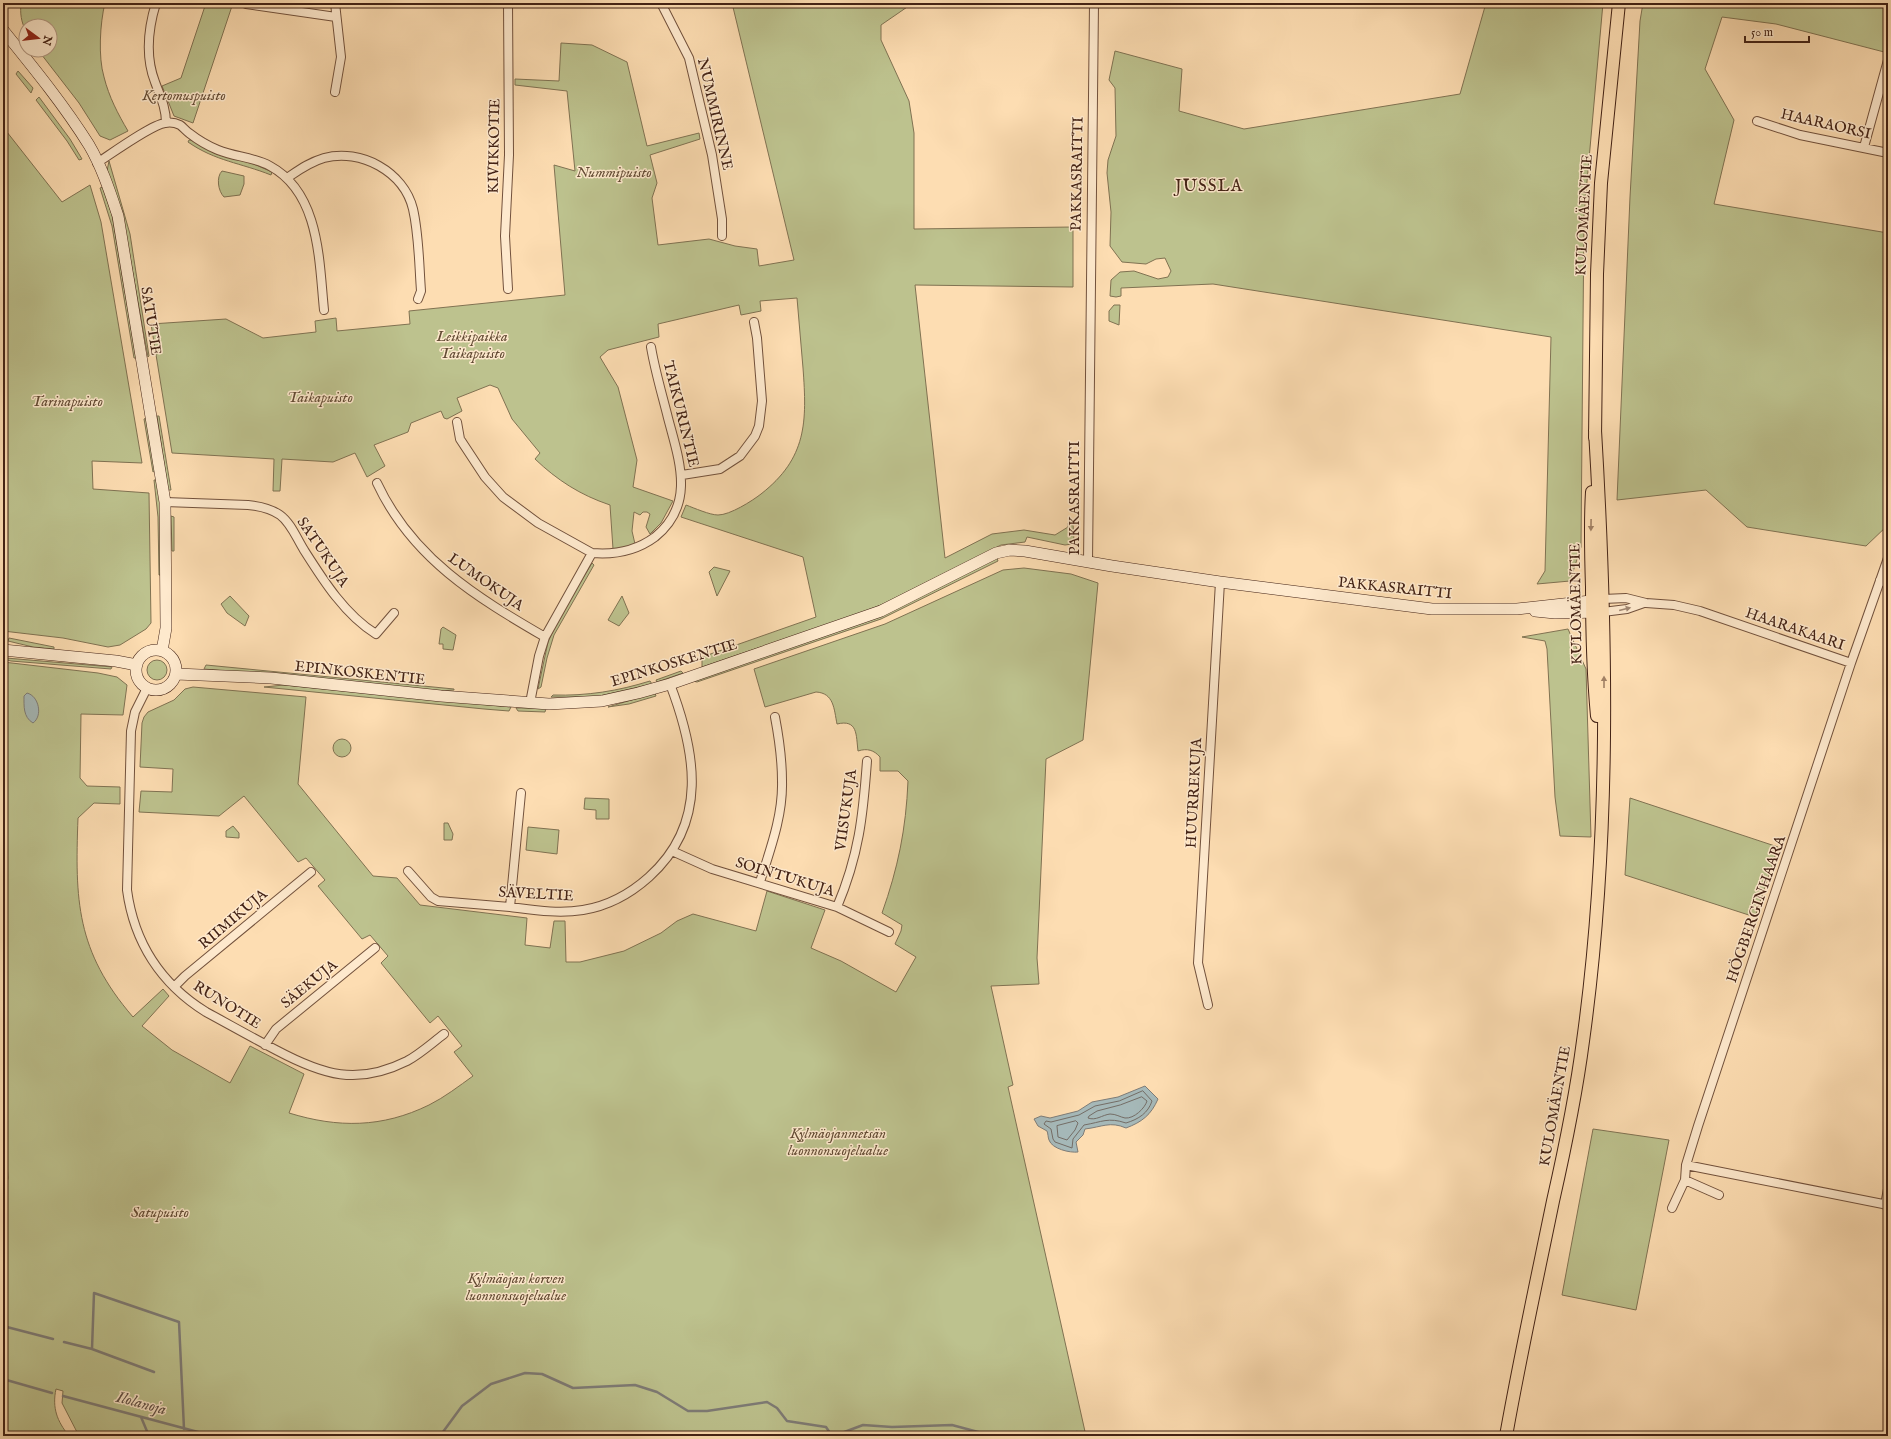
<svg xmlns="http://www.w3.org/2000/svg" width="1891" height="1439" font-family="'IM FELL English',serif">
	<style>
		.green { fill: #bdc28e; stroke: #807252 }
		.water { fill: #a5b8b8; stroke: #7e7c77 }
		.lines { fill: none; stroke-linecap: round; stroke-linejoin: round }
		.shore { stroke: #746d66; stroke-width: 1 }
		.stream { stroke: #7e7c77; stroke-width: 2.5 }
		.street-casing { stroke: #72513c; stroke-width: 10 }
		.secondary-casing { stroke: #432215; stroke-width: 12 }
		.primary-casing { stroke: #432215; stroke-width: 14 }
		.street { stroke: #fee9cd; stroke-width: 8 }
		.secondary { stroke: #fee9cd; stroke-width: 11 }
		.primary { stroke: #fdddb2; stroke-width: 12 }
		.oneway { fill: #a08064 }
		.oneway2 { fill: #a08671 }
		.labels { text-anchor: middle; dominant-baseline: central; stroke-width: 3; stroke-linejoin: round; paint-order: stroke }
		.park-label { font-size: 15px; font-style: italic; fill: #624a33; stroke: #fee9cd }
		.street-label { font-size: 15px; fill: #432215; stroke: #fee9cd }
		.water-label { font-size: 16px; font-style: italic; fill: #604f46; stroke: #fee9cd }
		.quarter-label { font-size: 17px; letter-spacing: 1px; fill: #432215; stroke: #fee9cd }
	</style>
	<rect width="100%" height="100%" fill="#fdddb2"/>
	<filter id="stains"><feTurbulence type="fractalNoise" baseFrequency=".005" numOctaves="4"/><feColorMatrix values="0 0 0 0 .2 0 0 0 0 .09 0 0 0 0 .02 0 0 0 .5 -.17"/></filter>
	<radialGradient id="worn" r=".72"><stop offset=".6" stop-color="#630" stop-opacity="0"/><stop offset="1" stop-color="#630" stop-opacity=".3"/></radialGradient>
	<path class="green" d="M21,3H105C100,23 98,57 104,77C109,97 118,114 128,131L110,140L100,136L79,103L38,50H50V26H26V31C21,22 20,13 21,3Z
		M206,3H233L193,123L174,116L162,86L181,78Z
		M732,3H913L881,25V40L909,101L914,133V229L1073,227V287L915,285L945,558L992,534L1024,530L1055,535L1068,527V523L1073,524L1074,540L1072,544L1065,545L1027,537L1025,542L1001,545L873,609L702,667V657L816,617L803,557L681,517L686,505C694,508 710,515 718,515C730,515 752,501 761,494C807,458 807,422 803,368C801,345 799,321 797,298L760,301L761,311L741,315L739,305L658,324L659,337L608,350L600,357L618,387L637,460L633,487L673,501L661,523L650,534L646,527L650,514L647,512H643L640,515L634,512L632,531L635,544L623,549H613L610,505C580,495 557,480 535,459L540,453L512,419L498,388L490,385L457,398L462,411L447,419L444,418L441,411L411,423L408,432L374,445L385,466L367,477L355,453L333,462L282,459L280,491H273L274,459L172,453L151,324L226,319L263,338L316,332L315,321L336,318L337,331L410,324L409,311L565,295L554,165L575,171L567,91L515,85V79L559,81L561,43L592,45L627,62L647,146L699,133L700,139L650,155L657,183L652,198L658,245L709,239L735,246L757,249L759,266L794,260Z
		M1486,3H1603L1584,215L1581,547L1570,581L1537,584L1545,571L1551,337L1213,284L1121,288V296L1116,297L1110,296L1111,280L1120,272L1134,271L1158,279L1168,277L1171,271L1165,258L1156,259L1146,264L1122,262L1110,246L1111,212L1107,173L1108,160L1116,136L1115,88L1109,80L1115,51L1182,69L1179,111L1244,129L1460,94Z
		M1643,3H1888V53L1776,24L1722,17L1705,69L1734,120L1714,204L1888,233V525L1866,546L1747,527L1706,490L1617,500L1630,197L1640,21Z
		M18,71L33,88L31,93L16,74Z
		M39,97L70,139L82,159L79,160L67,141L36,100Z
		M3,127L62,202L90,185L101,222L142,463L92,461L93,489L149,493L151,623L146,629L120,645L108,647L63,638L3,631Z
		M189,140H192L214,153L254,164L272,172L271,175C241,163 215,161 188,142Z
		M109,161L130,234L149,356L148,357L124,225L107,171Z
		M222,171L244,176V184L240,195L224,197C218,191 216,177 222,171Z
		M103,187L112,215L136,358H134L112,226L100,188Z
		M1114,305H1120L1119,325L1109,321V311Z
		M157,416H159L171,490H168Z
		M146,418L155,471L153,472L144,419Z
		M154,480H157L160,499L161,575H159L158,517Z
		M171,516L174,517V551H172Z
		M997,558L998,561L881,619L697,682L693,681Z
		M592,563L594,565L554,635L547,658L541,687L538,689L548,642L561,614Z
		M714,567L730,571L717,596L709,572Z
		M1024,568L1071,574L1098,583L1083,740L1046,759L1037,958L1039,984L991,986L1013,1085L1008,1087L1086,1436H79L62,1403L63,1391L56,1389C52,1408 57,1421 69,1436H3V1204L8,1178L6,1146L3,1145V1132H5L3,1111V662L98,673L117,677L127,685L123,715L81,714L80,778L87,786L120,787V804L94,803L78,818C75,900 76,951 133,1017L163,989L169,996L142,1026L172,1050L230,1083L250,1046L304,1074L289,1113C338,1128 382,1128 429,1105C445,1097 459,1086 473,1076L454,1052L462,1046L438,1016L430,1023L381,963L388,956L370,935L362,939L318,886L325,880L306,858L298,862L244,796L219,816L139,812L141,791L172,792L173,769L140,767L142,723L144,717L148,712L174,700L185,689L193,687L306,697L298,784L373,876L397,878L420,905L527,918L525,945L550,948L554,921H565L566,962H580L624,951L661,933L677,921L693,914L756,931L767,891L825,910L811,948L841,961L896,992L916,957L895,944L901,931L902,925L882,913C898,868 906,829 908,781L898,771H880V757C874,750 867,748 858,751C856,735 858,719 837,724C834,709 834,693 816,692L765,707L754,669L885,624L1003,570Z
		M230,596L249,616L245,626L227,613L221,604Z
		M622,596L629,613L619,626L608,620Z
		M443,627L456,635L453,650L443,649V644H439L441,629Z
		M1568,629L1586,669L1591,837L1560,836L1555,797L1547,649L1545,641L1522,637Z
		M9,638L54,647V649L33,647L8,641Z
		M6,658L112,667L111,669L11,661L7,660Z
		M147 670a10 10 0 1 1 20 0a10 10 0 1 1-20 0Z
		M206,665L454,689V690L438,691L204,669Z
		M681,671L683,673L657,682L656,680Z
		M650,681L652,684L595,697H551L553,695C587,696 618,691 650,681Z
		M284,685L511,707L509,711L484,709L264,687Z
		M655,693L656,696L629,704L608,707Z
		M516,708H546L545,712L518,711Z
		M333 748a9 9 0 1 1 18 0a9 9 0 1 1-18 0Z
		M585,798L609,799V819H596V810L584,809Z
		M1630,798L1778,847L1755,917L1625,875Z
		M444,823H448L453,834L452,840H444Z
		M233,826L239,833V838L226,837V831Z
		M528,827L559,830L557,854L526,850Z
		M1593,1129L1669,1140L1636,1310L1562,1295Z"/>
	<path class="water" d="M27,693C39,696 43,716 33,723C23,717 24,706 24,696Z
		M1145,1086L1158,1099C1151,1115 1142,1122 1126,1128C1110,1121 1102,1127 1085,1129L1083,1135L1076,1142L1078,1152C1070,1153 1052,1149 1049,1140C1048,1138 1048,1133 1047,1131L1038,1126L1034,1119L1041,1116L1050,1118L1078,1111L1092,1102L1118,1097Z"/>
	<g class="lines">
		<path class="shore" d="M1143,1091L1152,1101C1148,1113 1139,1119 1126,1123C1108,1117 1102,1122 1084,1125L1073,1139L1072,1148L1055,1142L1053,1139L1051,1129L1044,1124L1046,1121L1051,1122L1079,1115L1095,1106L1119,1101Z
			M1142,1097L1147,1101C1145,1108 1134,1119 1125,1118C1120,1117 1116,1114 1110,1114C1102,1115 1096,1121 1088,1118L1089,1116L1097,1111L1120,1105Z
			M1076,1121L1078,1123L1075,1130L1067,1140L1058,1137L1057,1126Z"/>
		<path class="stream" d="M3,1326L53,1339
			M64,1342L92,1349L154,1372
			M92,1349L94,1293L179,1322L184,1429
			M3,1379L52,1393
			M63,1396L213,1436
			M141,1417L149,1436
			M440,1436L462,1406L491,1384L525,1373L542,1374L573,1388L635,1385L657,1392L688,1411H707L767,1402L777,1408L787,1421L826,1427L830,1433L839,1434L863,1425L892,1427L952,1425L993,1436
			M1058,1436L1077,1432"/>
		<defs>
			<path id="street" d="M156,3C148,29 145,56 155,82C160,96 166,107 166,123
				M335,3L341,57L335,92
				M508,3L509,155L505,236L508,289
				M661,3L689,58L712,155L722,219V236
				M246,4L336,17
				M1757,121L1800,135L1888,153
				M1864,147L1888,60
				M97,163C111,154 151,125 165,123C170,122 176,123 180,125C183,127 186,131 189,133C198,140 208,146 218,150C235,157 254,157 270,166C320,193 319,261 324,310
				M287,178C299,170 310,162 324,158C361,148 404,172 413,209C419,235 419,264 421,291L418,299
				M457,422L460,439L485,477L503,497L538,523L592,553
				M682,475L720,469L740,456L755,436L759,426L762,401L757,338L754,322
				M377,483C412,558 476,597 545,637
				M165,502L248,505C259,506 270,508 280,515C291,523 297,539 304,550C323,580 345,615 376,634L394,613
				M1088,562L1094,3
				M1880,580L1888,583
				M1603,599L1626,598L1646,603L1674,605L1700,611L1851,663L1888,558
				M1603,612L1627,609L1644,603
				M147,688L135,712L131,731L127,890C134,942 161,984 206,1012C230,1025 253,1038 276,1050C323,1075 357,1086 407,1061C420,1054 432,1043 444,1034
				M530,703L539,656L545,637L592,553C615,555 636,551 655,537C696,504 679,460 668,418C662,394 655,371 651,347
				M672,851L712,869L837,907L889,932
				M408,871L431,897L438,901C462,903 486,905 510,907C534,910 558,914 583,910C608,906 630,894 649,877C709,823 696,752 670,684
				M760,882C770,850 783,816 782,781C782,760 779,738 775,717
				M510,907L521,793
				M837,907C859,855 863,816 867,761
				M174,987L185,976L311,872
				M1208,1005L1198,963L1220,582
				M265,1045L276,1029L375,948
				M1686,1165L1888,1205
				M1685,1180L1719,1195
				M1885,1205L1888,1189
				M1672,1208L1685,1180L1686,1165L1698,1126L1851,663"/>
			<path id="secondary" d="M3,30C33,67 64,105 89,145C102,167 110,192 118,216L165,502L166,628L162,651
				M1535,611L1555,613L1600,612
				M3,650L116,661L137,665
				M136 670a20 20 0 1 1 40 0a20 20 0 1 1-40 0Z
				M176,674L271,678L441,696L549,704L602,701L638,693L670,684L881,611L996,553L1010,550L1025,551L1112,566L1220,582L1432,609H1517L1600,600"/>
			<path id="primary" d="M1595,438L1597,274L1601,183L1619,3
				M1592,492C1590,524 1591,556 1592,587C1592,630 1593,673 1597,716
				M1506,1436C1520,1357 1537,1279 1553,1201C1565,1148 1576,1095 1583,1041C1611,839 1607,633 1595,430"/>
		</defs>
		<use href="#street" class="street-casing"/>
		<use href="#secondary" class="secondary-casing"/>
		<use href="#primary" class="primary-casing"/>
		<use href="#street" class="street"/>
		<use href="#secondary" class="secondary"/>
		<use href="#primary" class="primary"/>
	</g>
	<defs><path id="oneway-solid" d="M-6-.8H1V-3.2L6.5 0L1 3.2V.8H-6Z"/></defs>
	<g class="oneway">
		<use href="#oneway-solid" transform="translate(1591 525) rotate(91)"/>
		<use href="#oneway-solid" transform="translate(1604 682) rotate(-90)"/>
	</g>
	<use class="oneway2" href="#oneway-solid" transform="translate(1625 609) rotate(-14)"/>
	<g class="labels">
		<g class="park-label">
			<text x="184" y="95">Kertomuspuisto</text>
			<text x="614" y="172">Nummipuisto</text>
			<text x="472" y="336">Leikkipaikka<tspan x="472" dy="17">Taikapuisto</tspan></text>
			<text x="320" y="397">Taikapuisto</text>
			<text x="67" y="401">Tarinapuisto</text>
			<text x="838" y="1133">Kylmäojanmetsän<tspan x="838" dy="17">luonnonsuojelualue</tspan></text>
			<text x="160" y="1212">Satupuisto</text>
			<text x="516" y="1278">Kylmäojan korven<tspan x="516" dy="17">luonnonsuojelualue</tspan></text>
		</g>
		<g class="street-label">
			<text transform="translate(715 114) rotate(77)">NUMMIRINNE</text>
			<text transform="translate(1826 124) rotate(13)">HAARAORSI</text>
			<text transform="translate(494 146) rotate(-89)">KIVIKKOTIE</text>
			<text transform="translate(1077 174) rotate(-89)">PAKKASRAITTI</text>
			<text transform="translate(1584 215) rotate(-87)">KULOMÄENTIE</text>
			<text transform="translate(151 321) rotate(81)">SATUTIE</text>
			<text transform="translate(681 414) rotate(76)">TAIKURINTIE</text>
			<text transform="translate(1074 498) rotate(-90)">PAKKASRAITTI</text>
			<text transform="translate(323 552) rotate(56)">SATUKUJA</text>
			<text transform="translate(486 582) rotate(35)">LUMOKUJA</text>
			<text transform="translate(1395 588) rotate(6)">PAKKASRAITTI</text>
			<text transform="translate(1576 604) rotate(-91)">KULOMÄENTIE</text>
			<text transform="translate(1795 629) rotate(19)">HAARAKAARI</text>
			<text transform="translate(674 663) rotate(-17)">EPINKOSKENTIE</text>
			<text transform="translate(360 673) rotate(6)">EPINKOSKENTIE</text>
			<text transform="translate(1194 793) rotate(-87)">HUURREKUJA</text>
			<text transform="translate(846 810) rotate(-82)">VIISUKUJA</text>
			<text transform="translate(785 877) rotate(17)">SOINTUKUJA</text>
			<text transform="translate(536 894) rotate(3)">SÄVELTIE</text>
			<text transform="translate(1756 909) rotate(-71)">HÖGBERGINHAARA</text>
			<text transform="translate(233 919) rotate(-40)">RIIMIKUJA</text>
			<text transform="translate(309 984) rotate(-39)">SÄEKUJA</text>
			<text transform="translate(227 1005) rotate(32)">RUNOTIE</text>
			<text transform="translate(1555 1106) rotate(-80)">KULOMÄENTIE</text>
		</g>
		<g class="water-label">
			<text transform="translate(141 1404) rotate(15)">Ilolanoja</text>
		</g>
		<g class="quarter-label">
			<text x="1209" y="186">JUSSLA</text>
		</g>
	</g>
	<rect width="1891" height="1439" fill="none" stroke="#fdddb2" stroke-width="16"/>
	<rect x="4" y="4" width="1883" height="1431" fill="none" stroke="#432215" stroke-width="2"/>
	<rect x="8" y="8" width="1875" height="1423" fill="none" stroke="#432215"/>
	<g transform="translate(38 38) rotate(105)"><circle r="19" fill="#fee9cd" stroke="#b39983"/>
	<path d="M0-3L7 15L0 10L-7 15Z" fill="#8f2418"/>
	<text y="-6" font-size="11" font-weight="bold" text-anchor="middle" fill="#432215">N</text>
	</g>
	<path d="M1745 36v6h64v-6" fill="none" stroke="#432215" stroke-width="2"/>
	<text x="1751" y="36" font-size="12" fill="#432215" stroke="#fee9cd" stroke-width="3" paint-order="stroke">50 m</text>
	<rect width="100%" height="100%" filter="url(#stains)"/>
	<rect width="100%" height="100%" fill="url(#worn)"/>
</svg>
